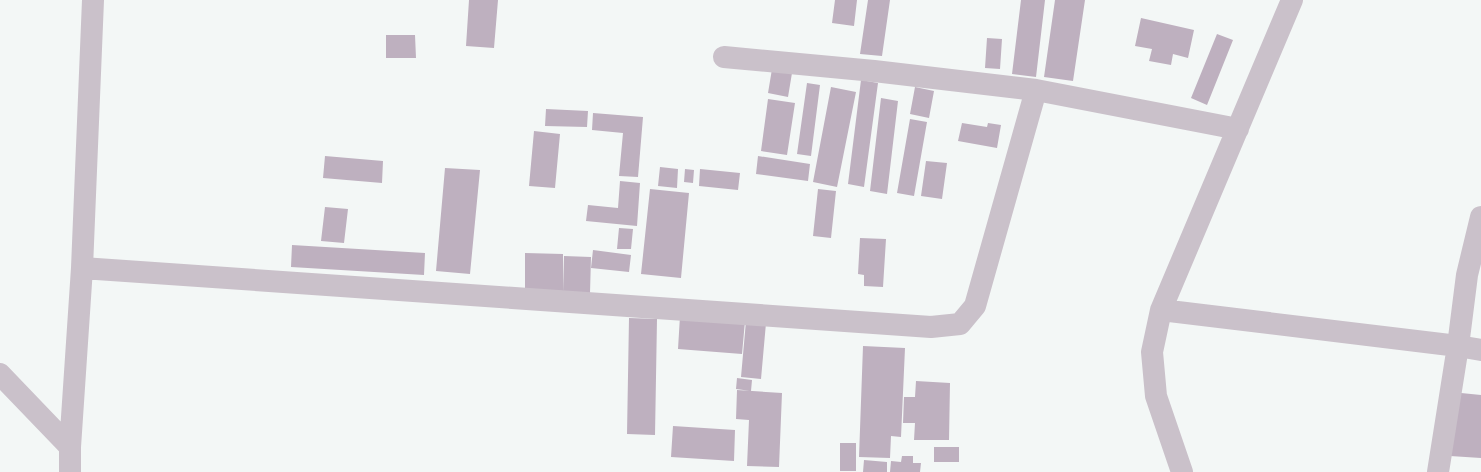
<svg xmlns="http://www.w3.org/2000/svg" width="1481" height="472" font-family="'Golos Text',sans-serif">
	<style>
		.building { fill: #beb0bf }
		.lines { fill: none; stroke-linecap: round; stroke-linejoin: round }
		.street { stroke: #cac1ca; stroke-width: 22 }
	</style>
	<rect width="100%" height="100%" fill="#f3f7f6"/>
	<path class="building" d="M469,0H498L494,48L466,46Z
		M835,0H857L854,26L832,23Z
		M868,0H890L882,56L860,54Z
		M1021,0H1045L1036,77L1012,74Z
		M1055,0H1085L1073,81L1044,77Z
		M1141,18L1194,30L1188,58L1173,54L1171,65L1149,61L1152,49L1135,46Z
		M1217,34L1233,40L1207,105L1191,98Z
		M386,35H415L416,58H386Z
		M987,38L1002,39L1000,69L985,68Z
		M772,69L792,73L788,97L768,93Z
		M861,80L878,83L864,187L848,184Z
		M807,83L820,85L811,156L797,154Z
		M831,87L856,92L837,187L813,182Z
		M915,87L934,91L929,118L910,114Z
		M881,98L898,101L887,194L870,191Z
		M768,99L795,103L787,155L761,151Z
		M546,109L588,111L587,127L545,126Z
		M593,113L643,117L638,177L619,176L623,133L592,130Z
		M910,119L927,122L914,196L897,193Z
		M962,123L987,127L988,123L1001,125L997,148L958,141Z
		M534,131L560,134L555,188L529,186Z
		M325,156L383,161L382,183L323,178Z
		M758,156L810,164L808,181L756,174Z
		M926,161L947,163L942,199L921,196Z
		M660,167L678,169L677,188L658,186Z
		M445,168L480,170L470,274L436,271Z
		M685,169L694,170L693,183L684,182Z
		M700,169L740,173L738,190L699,186Z
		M620,181L640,183L637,226L586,221L588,205L618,208Z
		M650,189L689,193L681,278L641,274Z
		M818,189L836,191L831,238L813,236Z
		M325,207L348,209L344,243L321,241Z
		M619,228L633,229L631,249H617Z
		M860,238L886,239L883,287L864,286V275L858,274Z
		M292,245L425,253L424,275L291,267Z
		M593,250L631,255L629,272L591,268Z
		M525,253L563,254V291L525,290Z
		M564,256L591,257L590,293L563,292Z
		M680,316L745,321L742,354L678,349Z
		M629,318L657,319L655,435L627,434Z
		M746,321L766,323L761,379L741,377Z
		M863,346L905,348L901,437L891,436L890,458L859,457Z
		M737,378L752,380L751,391L736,389Z
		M916,381L950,383L949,440H914L915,423H903L904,397H915Z
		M737,390L782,393L779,467L747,466L749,420L736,419Z
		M1461,393L1481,395V458L1450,456Z
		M673,426L735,430L734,461L671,457Z
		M840,443H856V471H840Z
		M934,447H959V462H934Z
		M902,456H913V463H921L920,472H890L891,461L901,462Z
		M864,460L887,462V472H863Z"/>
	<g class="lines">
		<path class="street" d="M724,57L874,71L1036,90L1238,129
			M82,268L931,327L960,324L975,306L1036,90
			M1161,310L1458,346L1467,275L1481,217
			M0,374L70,447
			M70,472V447L82,268L93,0
			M1182,472L1156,396L1152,352L1161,310L1292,0
			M1438,472L1458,346L1481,350"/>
	</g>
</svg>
